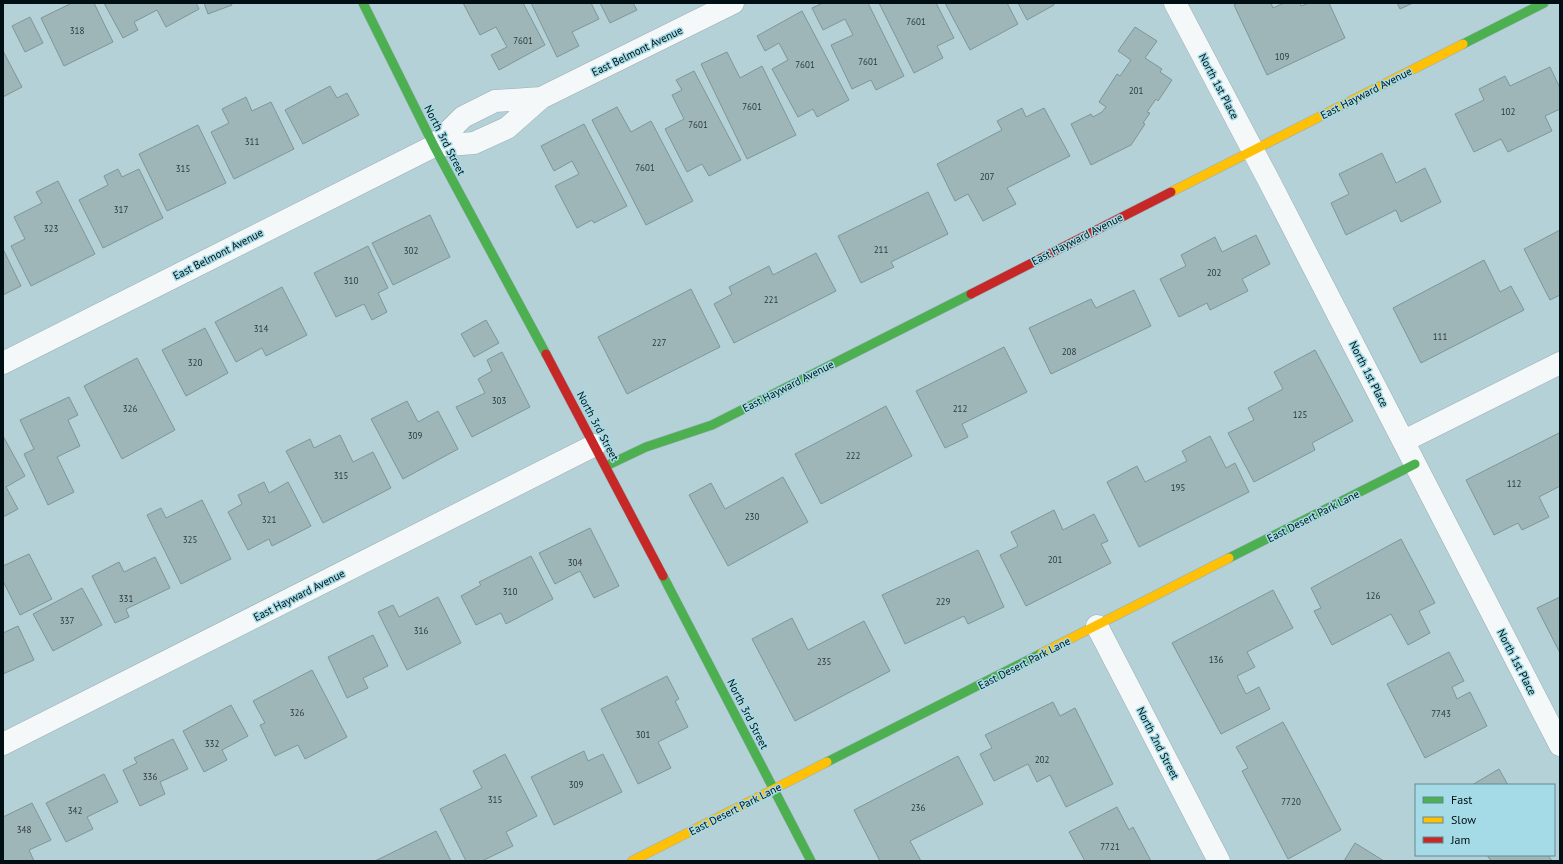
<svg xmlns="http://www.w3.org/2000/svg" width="1563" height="864" font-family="'PT Sans',sans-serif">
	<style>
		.building { fill: #9fb6b8; stroke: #7f9698 }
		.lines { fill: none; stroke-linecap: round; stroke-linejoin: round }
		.street-casing { stroke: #98afb4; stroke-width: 23 }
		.fast-casing { stroke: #98afb4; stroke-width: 10 }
		.slow-casing { stroke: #98afb4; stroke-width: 10 }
		.jam-casing { stroke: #98afb4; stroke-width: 10 }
		.street { stroke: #f4f8f9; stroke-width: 22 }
		.fast { stroke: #4caf50; stroke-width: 9 }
		.slow { stroke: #ffc107; stroke-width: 9 }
		.jam { stroke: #c62828; stroke-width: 9 }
		.labels { text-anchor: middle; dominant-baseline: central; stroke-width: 3; stroke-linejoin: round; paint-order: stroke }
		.number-label { font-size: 9px; fill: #28393c }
		.street-label { font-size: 11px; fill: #000f13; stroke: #a5dbe6 }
	</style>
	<rect width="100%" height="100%" fill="#b4d1d7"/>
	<path class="building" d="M72,3H94L113,42L64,66L41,18Z
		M104,3H196L199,9L166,27L157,10L134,22L138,30L123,38Z
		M204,3H231L232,5L208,14Z
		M463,3H523L545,45L499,70L491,55L507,47L496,27L480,35Z
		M531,3H591L599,19L572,32L579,46L557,57Z
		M600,3H633L637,10L610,23Z
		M823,3H868L904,76L876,90L871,80L852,89L831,45L853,35L845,19L823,30L812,8Z
		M879,3H936L954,38L937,46L943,58L914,73Z
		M945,3H1007L1018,24L970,50Z
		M1018,3H1053L1054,5L1027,20Z
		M1238,3H1271L1273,8L1284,3H1300L1301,6L1309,3H1329L1345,38L1267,75L1234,5Z
		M1397,3H1413L1400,9Z
		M802,11L849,100L817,117L813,109L798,117L772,69L788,60L779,43L765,51L757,36Z
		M30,17L43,43L25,52L12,26Z
		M1135,27L1157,41L1145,58L1162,69L1160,72L1172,80L1158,101L1156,99L1147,112L1150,113L1143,123L1145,124L1131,145L1091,165L1071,124L1091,114L1093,117L1102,112L1106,107L1099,102L1117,74L1120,76L1131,60L1118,51Z
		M3,51L22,87L3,97Z
		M727,52L740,78L762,66L796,135L747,159L701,64Z
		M1550,67L1560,88V109L1545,116L1552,131L1508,152L1501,139L1474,152L1455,114L1484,100L1479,89L1505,76L1510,86Z
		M694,71L741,160L709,176L702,164L687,172L665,129L684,119L672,95L682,90L676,80Z
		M330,86L337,98L347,93L359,115L303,144L285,110Z
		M246,97L252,111L271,102L294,149L234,179L211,132L229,123L222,109Z
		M617,107L631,132L651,121L693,201L646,225L592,120Z
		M1022,108L1026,117L1044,108L1070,156L1007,188L1016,204L983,221L968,194L955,201L937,164L1002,130L997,121Z
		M584,124L627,206L594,223L592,220L577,228L555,186L579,174L572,161L554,171L541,146Z
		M198,125L226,183L167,211L139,154Z
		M1382,153L1396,183L1425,168L1441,202L1401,222L1396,210L1346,235L1331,203L1349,194L1339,174Z
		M118,169L122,177L139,169L163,218L103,248L79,200L108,185L104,176Z
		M58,181L95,254L31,286L11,246L25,239L14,217L42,203L36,192Z
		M928,192L948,234L891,262L894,267L861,283L838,236Z
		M430,215L450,257L393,285L372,243Z
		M1560,230V295L1550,300L1524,249Z
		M1256,235L1270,264L1242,279L1248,291L1210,310L1207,303L1179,317L1160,279L1186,266L1181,255L1215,237L1222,252Z
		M368,246L388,288L378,293L387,312L372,320L364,304L336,317L314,273Z
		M3,249L21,286L3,295Z
		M816,253L836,291L734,343L714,304L732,294L729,287L769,266L773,275Z
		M1484,260L1500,292L1511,286L1524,310L1421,363L1393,308Z
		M282,287L307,335L266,356L262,348L236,362L215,322Z
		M691,289L720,347L627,394L598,337Z
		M1134,290L1151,326L1051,374L1029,328L1091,299L1096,308Z
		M486,320L499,343L474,357L461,334Z
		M205,328L228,373L186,396L162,350Z
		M1004,347L1027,392L962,424L968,437L945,448L916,391Z
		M1315,350L1353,421L1312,443L1315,450L1254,482L1228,433L1254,420L1248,408L1283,389L1274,372Z
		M502,352L530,407L472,437L456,407L485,393L478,379L492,371L487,360Z
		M137,358L175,430L122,459L84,386Z
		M69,397L78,415L68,420L80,446L57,457L74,492L48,505L24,454L34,449L20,420Z
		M407,401L418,422L438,411L458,449L403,479L371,419Z
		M886,406L912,456L821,504L795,454Z
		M1559,433L1560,436V486L1539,497L1549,517L1522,530L1518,523L1494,535L1466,480Z
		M340,435L353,462L373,452L391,488L323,523L286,451L310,439L314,448Z
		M3,436L25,476L6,487L18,509L3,517Z
		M1210,436L1226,468L1235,463L1249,492L1139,547L1107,482L1137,466L1145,482L1187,461L1182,451Z
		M783,477L808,522L728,566L689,495L711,483L725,509Z
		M264,482L269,493L288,482L311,526L272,546L269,539L248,550L228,512L242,504L238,495Z
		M202,500L231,559L181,584L147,515L161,508L166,518Z
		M1054,510L1063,530L1094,514L1108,541L1101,544L1111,563L1026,606L1000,555L1018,546L1011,532Z
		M590,528L619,586L594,598L580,571L555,584L539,553Z
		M1401,539L1435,603L1419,611L1430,633L1408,645L1391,614L1332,645L1314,611L1321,608L1311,588Z
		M978,550L1004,607L968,624L964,616L905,644L882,595Z
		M29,554L52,599L20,615L3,581V566Z
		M531,556L553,599L506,624L501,613L476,625L461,596L481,585L479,582Z
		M155,557L170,588L126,609L129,617L115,623L92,576L119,562L124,572Z
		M82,588L102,625L53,651L33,614Z
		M1273,590L1293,628L1247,652L1255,667L1237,676L1246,694L1259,687L1270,709L1221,734L1172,643Z
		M438,597L461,643L407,670L378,612L393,605L399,617Z
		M1560,597V653L1537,608Z
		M792,618L808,650L864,621L890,671L795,721L752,639Z
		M18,626L34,660L3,674V633Z
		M373,635L388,666L363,678L368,688L347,698L328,657Z
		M1449,652L1464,681L1452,687L1457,699L1470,692L1487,726L1425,758L1387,684Z
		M312,670L347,737L305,759L298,745L275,756L260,725L265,723L253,701Z
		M667,676L679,699L675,701L688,727L658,742L671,768L638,784L601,709Z
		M1053,702L1060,716L1075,708L1113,784L1066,807L1050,775L1037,782L1028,764L994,781L980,754L992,748L985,735Z
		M231,705L248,736L222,750L227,760L204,772L183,731Z
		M1283,722L1341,830L1288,859L1242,771L1248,768L1236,747Z
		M173,739L188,769L160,782L165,794L140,806L123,770L137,763L134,758Z
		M584,751L588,761L603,754L622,792L554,825L531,777Z
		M505,754L537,816L506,832L513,846L482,861H466L440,809L482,788L473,771Z
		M958,756L983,804L910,841L921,861H880L854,810Z
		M1499,769L1508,785H1472Z
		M104,774L118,802L87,817L93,829L66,842L46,803Z
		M32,803L51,840L29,850L34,861H3V817Z
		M1117,807L1129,830L1133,827L1151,861H1085L1069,832Z
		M436,831L451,861H375Z
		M1355,843L1384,861H1344Z
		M1487,855H1548L1552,861H1491Z"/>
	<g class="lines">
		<defs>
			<path id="street" d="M1175,3L1268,179L1560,745
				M434,146L474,143L507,128L541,98L733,3
				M3,363L434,146L463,117L495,101L541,98
				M1404,441L1560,363
				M1097,626L1219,861
				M3,744L595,445"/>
			<path id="fast" d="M363,3L434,146L546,354
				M1463,44L1544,3
				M606,466L646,447L712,425L971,294
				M1229,558L1415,464
				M663,576L811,861
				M827,762L1042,653"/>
			<path id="slow" d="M1171,192L1463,44
				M1042,653L1229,558
				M632,861L827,762"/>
			<path id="jam" d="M971,294L1171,192
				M546,354L663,576"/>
		</defs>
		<use href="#street" class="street-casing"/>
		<use href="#fast" class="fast-casing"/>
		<use href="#slow" class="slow-casing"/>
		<use href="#jam" class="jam-casing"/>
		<use href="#street" class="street"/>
		<use href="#fast" class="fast"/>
		<use href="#slow" class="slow"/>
		<use href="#jam" class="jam"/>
	</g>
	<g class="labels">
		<g class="number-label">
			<text x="916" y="21">7601</text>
			<text x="77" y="30">318</text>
			<text x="523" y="40">7601</text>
			<text x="1282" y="56">109</text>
			<text x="868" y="61">7601</text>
			<text x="805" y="64">7601</text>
			<text x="1136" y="90">201</text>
			<text x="752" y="106">7601</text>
			<text x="1508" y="111">102</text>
			<text x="698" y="124">7601</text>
			<text x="252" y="141">311</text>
			<text x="645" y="167">7601</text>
			<text x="183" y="168">315</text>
			<text x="987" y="176">207</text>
			<text x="121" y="209">317</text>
			<text x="51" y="228">323</text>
			<text x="881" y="249">211</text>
			<text x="411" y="250">302</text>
			<text x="1214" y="272">202</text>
			<text x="351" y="280">310</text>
			<text x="771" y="299">221</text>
			<text x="261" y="328">314</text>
			<text x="1440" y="336">111</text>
			<text x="659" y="342">227</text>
			<text x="1069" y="351">208</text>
			<text x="195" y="362">320</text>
			<text x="499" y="400">303</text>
			<text x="130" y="408">326</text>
			<text x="960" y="408">212</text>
			<text x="1300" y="414">125</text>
			<text x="415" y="435">309</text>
			<text x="853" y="455">222</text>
			<text x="341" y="475">315</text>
			<text x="1514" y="483">112</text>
			<text x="1178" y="487">195</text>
			<text x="752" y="516">230</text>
			<text x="269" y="519">321</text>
			<text x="190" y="539">325</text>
			<text x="1055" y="559">201</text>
			<text x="575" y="562">304</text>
			<text x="510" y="591">310</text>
			<text x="1373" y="595">126</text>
			<text x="126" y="598">331</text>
			<text x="943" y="601">229</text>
			<text x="67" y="620">337</text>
			<text x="421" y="630">316</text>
			<text x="1216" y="659">136</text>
			<text x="824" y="661">235</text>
			<text x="297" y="712">326</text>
			<text x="1441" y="713">7743</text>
			<text x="643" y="734">301</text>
			<text x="212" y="743">332</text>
			<text x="1042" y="759">202</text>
			<text x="150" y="776">336</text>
			<text x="576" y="784">309</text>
			<text x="495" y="799">315</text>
			<text x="1291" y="801">7720</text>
			<text x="918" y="807">236</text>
			<text x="75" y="810">342</text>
			<text x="24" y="829">348</text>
			<text x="1110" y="846">7721</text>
		</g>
		<g class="street-label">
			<text transform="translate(637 51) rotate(-26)">East Belmont Avenue</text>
			<text transform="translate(1219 86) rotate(62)">North 1st Place</text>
			<text transform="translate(1366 93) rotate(-27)">East Hayward Avenue</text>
			<text transform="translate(445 140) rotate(63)">North 3rd Street</text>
			<text transform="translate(1077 239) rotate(-27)">East Hayward Avenue</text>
			<text transform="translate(218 254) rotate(-27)">East Belmont Avenue</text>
			<text transform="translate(1369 374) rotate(63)">North 1st Place</text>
			<text transform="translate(788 386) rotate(-27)">East Hayward Avenue</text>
			<text transform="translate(598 426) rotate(62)">North 3rd Street</text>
			<text transform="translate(1313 516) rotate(-27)">East Desert Park Lane</text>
			<text transform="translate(299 595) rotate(-27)">East Hayward Avenue</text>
			<text transform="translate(1517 662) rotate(63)">North 1st Place</text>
			<text transform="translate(1024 663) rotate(-27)">East Desert Park Lane</text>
			<text transform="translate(748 714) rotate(63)">North 3rd Street</text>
			<text transform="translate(1158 743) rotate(63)">North 2nd Street</text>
			<text transform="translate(735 809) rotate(-27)">East Desert Park Lane</text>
		</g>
	</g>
	<rect width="1563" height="864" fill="none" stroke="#000f13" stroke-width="8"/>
	<rect x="1415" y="784" width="140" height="72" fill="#a5dbe6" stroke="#638992"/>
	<rect x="1423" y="797" width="20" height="6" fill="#4caf50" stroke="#638992"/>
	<text x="1451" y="804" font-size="12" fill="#000f13">Fast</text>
	<rect x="1423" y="817" width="20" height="6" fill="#ffc107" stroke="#638992"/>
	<text x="1451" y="824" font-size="12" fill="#000f13">Slow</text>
	<rect x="1423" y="837" width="20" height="6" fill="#c62828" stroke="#638992"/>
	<text x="1451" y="844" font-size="12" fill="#000f13">Jam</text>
</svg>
